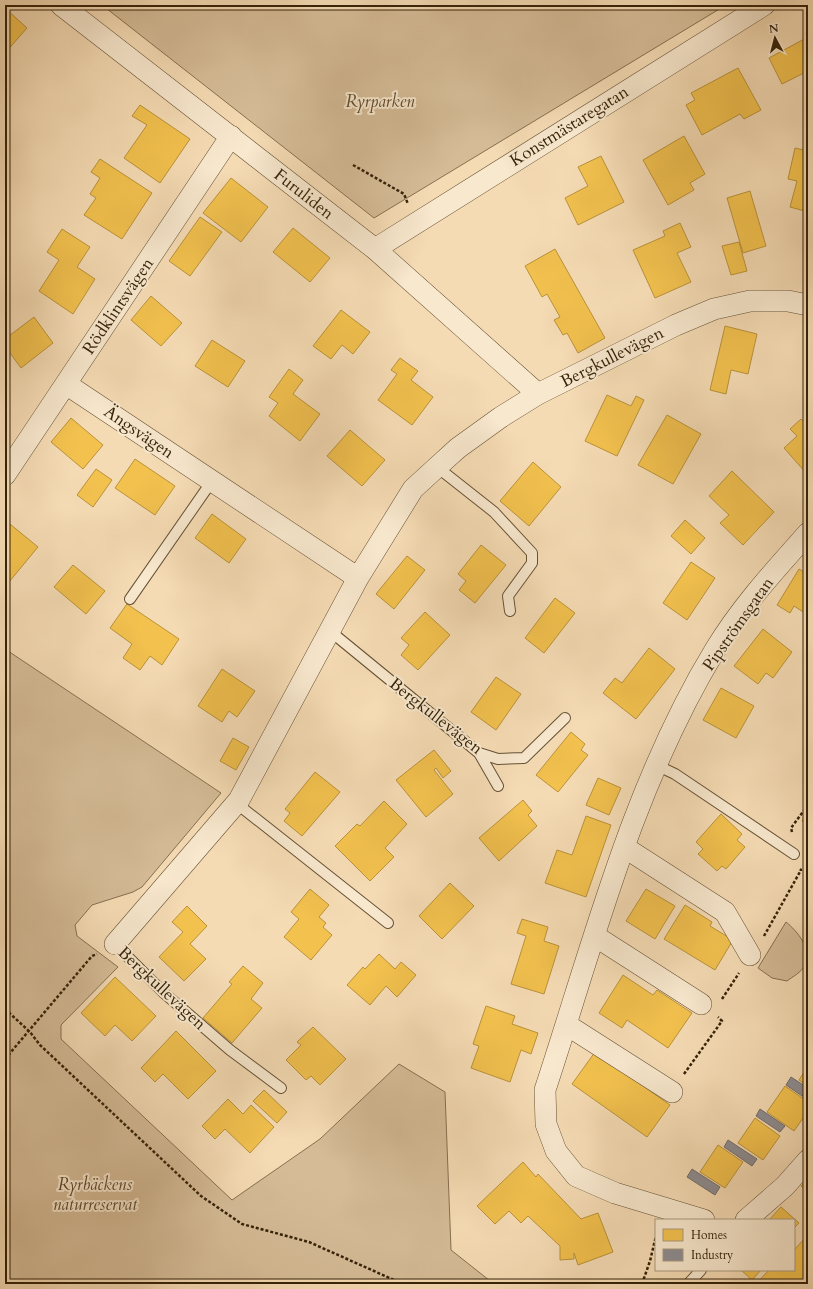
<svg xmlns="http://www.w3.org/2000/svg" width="813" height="1289" font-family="Cardo,serif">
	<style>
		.green { fill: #d5bc97; stroke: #867050 }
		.homes { fill: #f2c14e; stroke: #ba9239 }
		.industry { fill: #8d8d92; stroke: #736d69 }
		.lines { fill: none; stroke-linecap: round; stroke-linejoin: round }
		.service-casing { stroke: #665134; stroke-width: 12 }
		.minor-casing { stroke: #665134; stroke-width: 22 }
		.path { stroke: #362309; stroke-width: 2.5; stroke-dasharray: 3 2; stroke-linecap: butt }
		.service { stroke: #f8e8ce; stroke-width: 10 }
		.minor { stroke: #f8e8ce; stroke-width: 21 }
		.labels { text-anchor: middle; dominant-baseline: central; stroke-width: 4; stroke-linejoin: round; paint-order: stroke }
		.park-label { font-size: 17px; font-style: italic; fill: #5e492c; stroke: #f8e8ce }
		.street-label { font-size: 17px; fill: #362309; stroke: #f8e8ce }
	</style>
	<rect width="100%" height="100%" fill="#f5dbb4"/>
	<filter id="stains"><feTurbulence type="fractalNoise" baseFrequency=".005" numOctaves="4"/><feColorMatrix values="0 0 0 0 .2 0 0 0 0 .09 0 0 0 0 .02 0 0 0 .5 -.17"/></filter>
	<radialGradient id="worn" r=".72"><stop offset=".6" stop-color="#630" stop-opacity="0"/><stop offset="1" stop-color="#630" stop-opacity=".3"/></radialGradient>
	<path class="green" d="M102,5H726L374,218Z
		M5,649L221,793L142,887L133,892L92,905L75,925L77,936L118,967L61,1025V1039L232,1200L320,1139L399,1064L445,1092L451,1250L494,1284H5Z
		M786,922C798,932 812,948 804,966C802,972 792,977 787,981L772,978L758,968Z"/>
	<path class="homes" d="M5,8L27,28L5,53Z
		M808,37V71L782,84L769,58Z
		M738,68L761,110L744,119L740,114L702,135L686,105L695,100L691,93Z
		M140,105L190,139L160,183L124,158L147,125L132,116Z
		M684,136L705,174L690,183L694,190L668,205L643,160Z
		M795,148L808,151V212L790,207L797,181L788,179Z
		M601,156L624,202L578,225L565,198L588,186L578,167Z
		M100,159L152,193L122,239L84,215L96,198L90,194L100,178L91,172Z
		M231,178L268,207L241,242L203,213Z
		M750,191L766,246L743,253L727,198Z
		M200,217L222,232L190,276L169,261Z
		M680,223L691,247L677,253L691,282L655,298L633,250L665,236L663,231Z
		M293,228L330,258L310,282L273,252Z
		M62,229L90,247L77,267L95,279L73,314L39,291L59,260L47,252Z
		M739,242L747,271L731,275L722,246Z
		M555,249L605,338L578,353L567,333L563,335L554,320L560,317L547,294L542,297L525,266Z
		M151,296L182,323L161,346L131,320Z
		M341,310L370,332L353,354L342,345L331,359L313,346Z
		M34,317L53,343L21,368L5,346V339Z
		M725,326L757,334L748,374L731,370L726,394L710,390Z
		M212,340L245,361L228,387L195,366Z
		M400,358L418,371L411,380L433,397L412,425L378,400L397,374L391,370Z
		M289,369L303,380L293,394L320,414L300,441L269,416L278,403L269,397Z
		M607,395L631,406L636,396L644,400L617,456L585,441Z
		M667,415L701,434L673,484L638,465Z
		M71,418L103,445L83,469L51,442Z
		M801,419L806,424L808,422L807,474L784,448L797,436L790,429Z
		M350,430L385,460L362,486L327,456Z
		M135,459L175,486L155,515L115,488Z
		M533,462L561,487L529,526L500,501Z
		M96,469L112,480L93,507L77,495Z
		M732,471L774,512L743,545L720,523L729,515L709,496Z
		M212,514L246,539L229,563L195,538Z
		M5,520L38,547L9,582L5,579Z
		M685,520L705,538L691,554L671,536Z
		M481,545L506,565L475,603L459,590L466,581L458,574Z
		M407,556L425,570L394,609L376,594Z
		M691,562L715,578L687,620L663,603Z
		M73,565L105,591L86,614L54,587Z
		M799,569L808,574V615L794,606L790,613L777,605Z
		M555,598L575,613L544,653L525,638Z
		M127,604L179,639L162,665L150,656L140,670L123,658L132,644L110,628Z
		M425,612L450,635L418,670L401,655L409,645L401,638Z
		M763,629L792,652L773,678L766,673L758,684L734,666Z
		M649,648L675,669L636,719L603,693L615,678L622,683Z
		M222,669L255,691L237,717L229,711L222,722L198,706Z
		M496,677L521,694L496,730L471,712Z
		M721,688L754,706L736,738L703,720Z
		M571,732L585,744L581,750L588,755L558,792L536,775Z
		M233,738L249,747L236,770L220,761Z
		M434,750L451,771L443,778L436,768L434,770L453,794L426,817L396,780Z
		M315,772L340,792L302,836L284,821L290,813L285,809Z
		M598,778L621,788L609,815L586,805Z
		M523,800L532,811L528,815L537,826L499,861L479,838Z
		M384,801L407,824L385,848L394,857L370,881L335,846L357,824L360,826Z
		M808,812V825L802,821Z
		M721,814L742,834L737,840L745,847L726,869L722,866L717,871L698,854L703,849L696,842Z
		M586,816L611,825L586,897L545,883L557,850L572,855Z
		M450,883L474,906L442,939L419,916Z
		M310,889L329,905L319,917L326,923L323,927L332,935L311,960L284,937L299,919L291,912Z
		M646,889L675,906L655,939L626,921Z
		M685,905L712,922L710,926L733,940L715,970L664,939Z
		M187,906L207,926L190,944L206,959L184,981L159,957L183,932L172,922Z
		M522,919L548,927L544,941L559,946L544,994L511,984L526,936L517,933Z
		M379,954L395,969L401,962L416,975L397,997L386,986L370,1005L347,985L363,967L365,969Z
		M243,966L263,983L251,999L262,1008L232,1043L203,1018L232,984L229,982Z
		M623,975L653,995L657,990L692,1013L668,1048L627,1020L622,1028L599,1013Z
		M115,977L156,1016L132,1041L115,1025L105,1036L81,1013Z
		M486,1006L515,1016L512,1024L538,1033L531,1054L521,1050L510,1082L471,1068L479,1046L473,1044Z
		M313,1027L346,1059L320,1085L311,1076L306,1080L286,1060L301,1045L297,1042Z
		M176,1031L216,1071L188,1099L163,1074L155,1082L141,1068Z
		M595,1052L670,1105L647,1137L572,1084Z
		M808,1066V1086L799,1080Z
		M785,1086L808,1102V1111L794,1131L767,1112Z
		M264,1090L287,1112L277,1123L253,1101Z
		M228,1099L243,1114L251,1105L274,1127L250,1153L225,1129L215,1139L202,1126Z
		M755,1118L780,1136L763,1160L738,1143Z
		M718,1145L743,1162L725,1188L700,1172Z
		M523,1162L536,1177L538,1174L581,1219L598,1213L613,1252L578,1265L574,1253V1259L560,1260V1246L528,1216L521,1223L509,1211L495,1224L477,1206Z
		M808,1179V1192L801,1186Z
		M781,1207L799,1223L794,1228V1220H769Z
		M808,1235V1282L807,1284H756L769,1270H794V1250Z
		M741,1270H761L752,1280Z"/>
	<path class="industry" d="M791,1077L808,1088V1100L786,1085Z
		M760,1109L785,1126L780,1132L756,1116Z
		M728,1140L757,1159L752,1166L724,1147Z
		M692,1169L720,1187L715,1195L687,1177Z"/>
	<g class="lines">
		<defs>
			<path id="service" d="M437,467L494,512L532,553V563L508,596L510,611
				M130,599L212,481
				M330,631L479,753L498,759L524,758L565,718
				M479,753L498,786
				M656,765L675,774L794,854
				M236,803L388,923
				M115,944L164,993L230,1050L281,1088
				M690,1282L701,1270"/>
			<path id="minor" d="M61,5L375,249L538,394
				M375,249L764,5
				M66,384L358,578
				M5,475L231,136
				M624,847L725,912L750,955
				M595,936L701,1004
				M115,944L239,800L358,578L413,489L437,467L458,448L501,417L538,394L676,325L714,309L750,301H788L808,305
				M567,1025L672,1092
				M704,1220L615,1193L576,1176L556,1151L546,1124L545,1090C594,941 633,785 715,650C741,607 775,570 808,533
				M746,1220L785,1186L808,1160"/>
		</defs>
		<use href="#service" class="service-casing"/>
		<use href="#minor" class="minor-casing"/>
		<path class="path" d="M353,165L404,194L408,204
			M792,832L791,828L808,805
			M764,936L801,870L800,869
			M722,999L739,973
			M5,1009L30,1032L40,1045L201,1196L242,1224L309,1242L403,1284
			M5,1059L92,956L97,954
			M684,1074L722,1021L718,1017
			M642,1284L650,1261L656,1236"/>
		<use href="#service" class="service"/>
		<use href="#minor" class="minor"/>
	</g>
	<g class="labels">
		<g class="park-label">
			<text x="380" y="101">Ryrparken</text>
			<text x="95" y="1184">Ryrbäckens<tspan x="95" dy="20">naturreservat</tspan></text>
		</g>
		<g class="street-label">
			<text transform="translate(569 126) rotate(-32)">Konstmästaregatan</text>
			<text transform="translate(304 194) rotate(38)">Furuliden</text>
			<text transform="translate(118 306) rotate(-56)">Rödklintsvägen</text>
			<text transform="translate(612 357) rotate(-27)">Bergkullevägen</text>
			<text transform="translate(139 432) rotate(34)">Ängsvägen</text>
			<text transform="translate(738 624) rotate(-55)">Pipströmsgatan</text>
			<text transform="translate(436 716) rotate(38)">Bergkullevägen</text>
			<text transform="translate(162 988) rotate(43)">Bergkullevägen</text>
		</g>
	</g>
	<rect width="813" height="1289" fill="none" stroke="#f5dbb4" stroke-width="20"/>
	<rect x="6" y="6" width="801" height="1277" fill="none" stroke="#362309" stroke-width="2"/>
	<rect x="10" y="10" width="793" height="1269" fill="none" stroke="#362309"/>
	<rect x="655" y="1219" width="140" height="52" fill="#f8e8ce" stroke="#aa997f"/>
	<rect x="663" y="1229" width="20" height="12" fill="#f2c14e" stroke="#aa997f"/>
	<text x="691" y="1239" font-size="12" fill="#362309">Homes</text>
	<rect x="663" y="1249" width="20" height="12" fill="#8d8d92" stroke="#aa997f"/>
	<text x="691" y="1259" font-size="12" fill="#362309">Industry</text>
	<g transform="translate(775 38) rotate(353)" stroke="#f8e8ce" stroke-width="3" paint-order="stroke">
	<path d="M0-3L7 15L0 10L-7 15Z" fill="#362309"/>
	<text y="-6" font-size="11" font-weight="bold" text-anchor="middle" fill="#362309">N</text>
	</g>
	<rect width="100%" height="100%" filter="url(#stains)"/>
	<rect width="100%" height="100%" fill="url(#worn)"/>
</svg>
